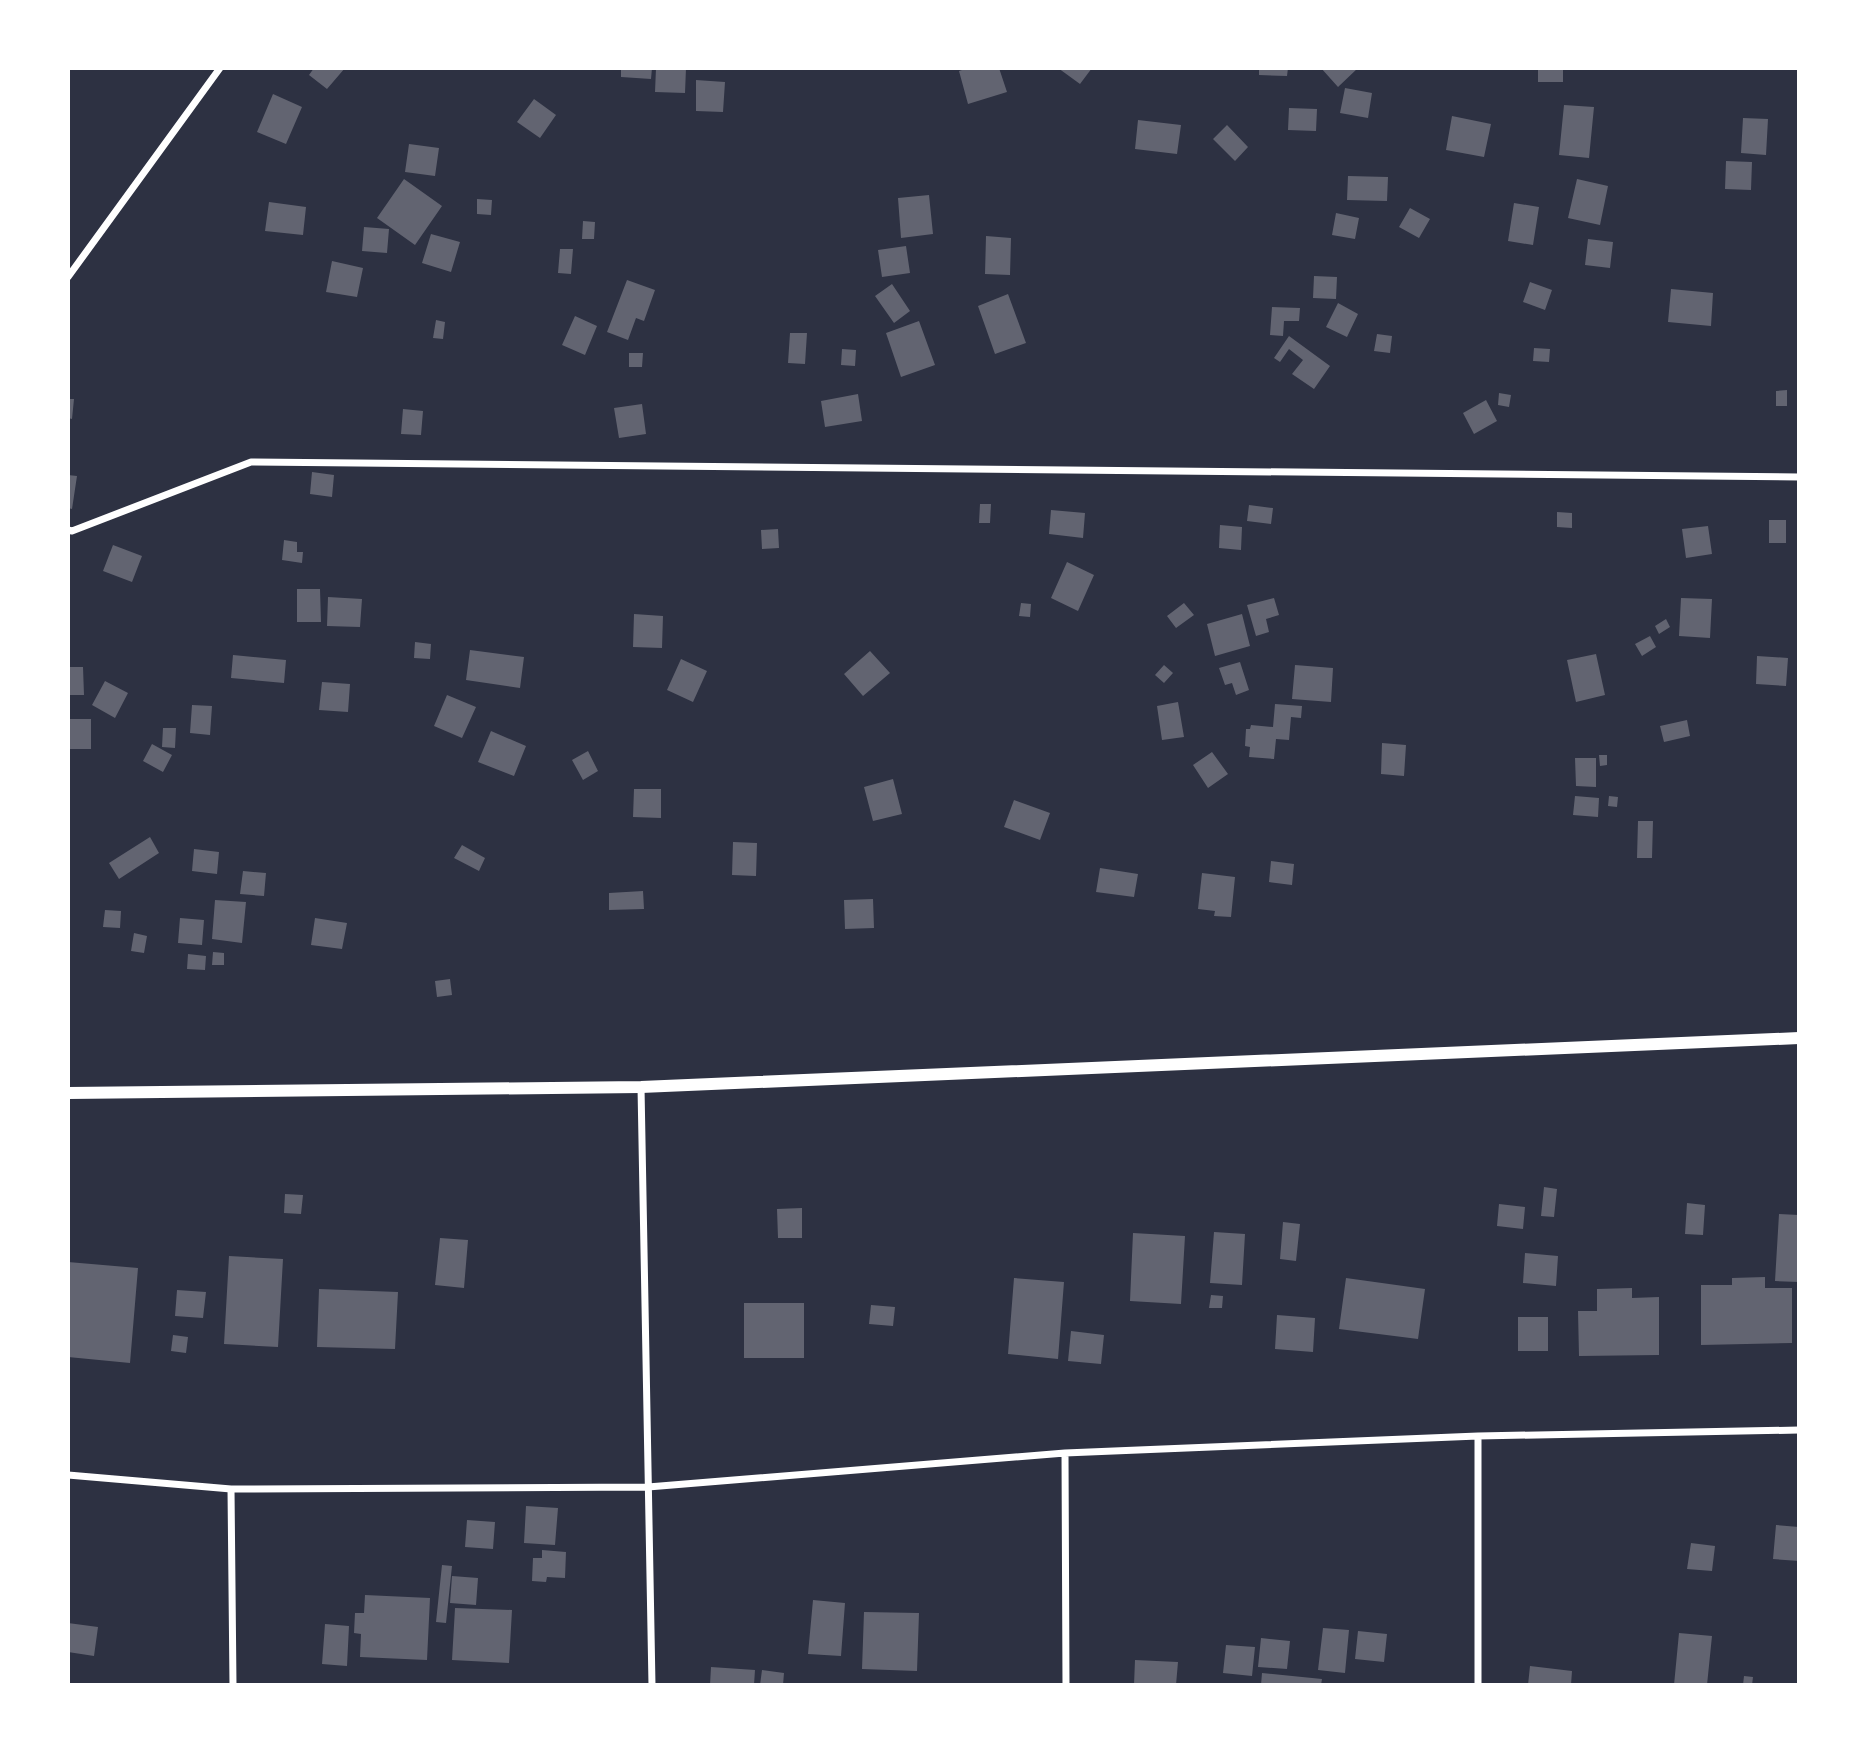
<svg xmlns="http://www.w3.org/2000/svg" width="1867" height="1753" font-family="Jost,sans-serif">
	<style>
		.building { fill: #626471 }
		.lines { fill: none; stroke-linecap: round; stroke-linejoin: round }
		.minor { stroke: #fff; stroke-width: 7 }
		.tertiary { stroke: #fff; stroke-width: 12 }
	</style>
	<rect width="100%" height="100%" fill="#2d3142"/>
	<path class="building" d="M314,68H345L327,89L309,75Z
		M621,68H652L651,79L621,77Z
		M656,68H686L685,93L655,92Z
		M968,68H999L1007,92L968,104L959,71Z
		M1058,68H1092L1080,84Z
		M1259,68H1288L1287,76L1259,75Z
		M1321,68H1358L1338,87Z
		M1538,68H1563V82H1538Z
		M696,80L725,82L723,112L696,111Z
		M1345,88L1372,93L1368,118L1340,113Z
		M273,94L302,107L286,144L257,132Z
		M534,99L556,115L540,138L517,122Z
		M1564,105L1594,107L1589,158L1559,155Z
		M1289,108L1317,109L1316,131L1288,130Z
		M1452,116L1491,124L1484,157L1446,150Z
		M1743,118L1768,119L1766,155L1741,153Z
		M1138,120L1181,125L1177,154L1135,149Z
		M1227,125L1248,147L1235,161L1213,139Z
		M409,144L439,148L435,176L405,172Z
		M1726,161L1752,162L1751,190L1725,189Z
		M1348,176L1388,177L1387,201L1347,200Z
		M404,179L442,206L415,245L377,218Z
		M1577,179L1608,186L1600,225L1568,218Z
		M929,195L933,234L901,238L898,198Z
		M477,199L492,200L491,215L477,214Z
		M269,202L306,207L303,235L265,231Z
		M1514,203L1539,207L1533,245L1508,241Z
		M1410,208L1430,219L1419,238L1399,227Z
		M1336,213L1359,218L1355,239L1332,235Z
		M583,221L595,222L594,239H582Z
		M364,227L389,229L387,253L362,251Z
		M431,234L460,242L451,272L422,263Z
		M986,236L1011,238L1010,275L985,274Z
		M1588,239L1613,242L1610,268L1585,265Z
		M906,246L910,273L882,277L878,250Z
		M560,249H573L571,274L558,273Z
		M332,261L363,268L357,297L326,292Z
		M1314,276L1337,277L1336,299L1313,298Z
		M627,280L655,290L644,321L636,318L628,340L607,332Z
		M1530,282L1552,290L1545,310L1523,302Z
		M892,284L910,311L894,323L875,296Z
		M1671,289L1713,293L1711,326L1668,322Z
		M1008,294L1026,343L995,354L978,306Z
		M1338,303L1358,314L1347,337L1326,327Z
		M1272,307L1300,308L1299,321H1284L1283,336L1270,335Z
		M575,316L597,326L585,355L562,345Z
		M436,320L445,322L443,339L433,338Z
		M919,321L935,365L901,377L886,333Z
		M790,333H807L805,364L788,363Z
		M1377,334L1392,336L1390,353L1374,351Z
		M1289,336L1330,366L1314,389L1292,374L1303,360L1289,349L1280,362L1274,358Z
		M1534,348L1550,349L1549,362L1533,361Z
		M842,349L856,350L855,366L841,365Z
		M629,353H643L642,367H629Z
		M1787,390V406H1776V391Z
		M1499,393L1511,395L1509,407L1498,405Z
		M858,394L862,421L825,427L821,401Z
		M68,399H74L72,419L68,418Z
		M1486,400L1497,421L1474,434L1463,413Z
		M642,404L646,434L619,438L614,408Z
		M403,409L423,411L421,435L401,434Z
		M312,472L334,475L332,497L310,494Z
		M68,475L77,476L72,509L68,508Z
		M980,504H991L990,523H979Z
		M1249,505L1273,508L1271,524L1247,521Z
		M1051,510L1085,513L1083,538L1049,534Z
		M1557,512L1572,513V528L1557,527Z
		M1769,520H1786V543H1769Z
		M1220,525L1242,527L1241,550L1219,548Z
		M1708,526L1712,554L1686,558L1682,529Z
		M778,529L779,548L762,549L761,530Z
		M284,540L297,542V552H303L302,563L282,560Z
		M113,545L142,556L132,582L103,571Z
		M1067,562L1094,575L1078,611L1051,598Z
		M297,589H320L321,622H297Z
		M328,597L362,599L360,627L327,626Z
		M1274,598L1279,615L1266,619L1269,632L1256,636L1247,605Z
		M1681,598L1712,599L1710,638L1679,636Z
		M1021,603L1031,604L1030,617L1019,616Z
		M1184,603L1194,615L1176,628L1167,616Z
		M634,614L663,616L662,648L633,647Z
		M1242,614L1250,646L1215,656L1207,624Z
		M1666,619L1670,627L1659,634L1655,626Z
		M1650,636L1656,647L1642,656L1635,644Z
		M415,642L431,644L430,659L414,658Z
		M470,650L524,657L520,688L466,680Z
		M870,651L890,673L863,696L844,674Z
		M1596,654L1605,695L1576,702L1567,660Z
		M233,655L286,660L284,683L231,678Z
		M1757,656L1788,658L1786,686L1756,684Z
		M681,659L707,671L693,702L667,690Z
		M1240,662L1249,690L1236,695L1232,683L1225,685L1219,668Z
		M1164,665L1173,673L1164,683L1155,675Z
		M1295,665L1333,668L1331,702L1292,699Z
		M68,667H83L84,695H68Z
		M105,681L128,693L115,718L92,705Z
		M322,682L350,684L348,712L319,710Z
		M447,695L476,707L462,738L434,726Z
		M1178,702L1184,737L1162,740L1157,706Z
		M1275,704L1302,706L1301,718L1291,717L1289,740L1276,739L1274,759L1249,757L1250,747L1245,746L1246,729H1250L1251,725L1273,727Z
		M192,705L212,706L210,735L190,733Z
		M68,719H91V749H68Z
		M1687,720L1690,736L1664,742L1660,726Z
		M163,728H176L175,748L162,747Z
		M491,731L526,746L514,776L478,762Z
		M1382,743L1406,745L1404,776L1381,774Z
		M152,744L172,755L163,772L143,761Z
		M588,751L598,771L583,780L572,760Z
		M1212,752L1228,774L1208,788L1193,765Z
		M1599,755H1607V765L1600,766Z
		M1575,758H1596V787L1576,786Z
		M893,779L902,814L873,821L864,787Z
		M634,789H661V818L633,817Z
		M1575,796L1599,798L1598,817L1573,815Z
		M1609,796L1618,797L1617,807L1608,806Z
		M1014,800L1050,813L1040,840L1004,827Z
		M1638,821H1653L1652,858H1637Z
		M150,837L159,853L119,879L109,863Z
		M733,842L757,843L756,876L732,875Z
		M462,845L485,858L479,871L454,858Z
		M194,849L219,852L217,874L192,871Z
		M1271,861L1294,864L1292,885L1269,882Z
		M1100,868L1138,874L1134,897L1096,892Z
		M243,871L266,873L264,896L240,894Z
		M1202,873L1235,877L1231,917L1214,916L1215,911L1198,909Z
		M643,891L644,909L609,910V893Z
		M873,899L874,928L845,929L844,900Z
		M215,900L246,902L242,943L212,939Z
		M105,910L121,911L120,928L103,927Z
		M180,918L204,920L202,945L178,943Z
		M315,918L347,923L342,949L311,945Z
		M134,933L147,936L144,953L131,951Z
		M213,952L224,953V965H212Z
		M188,954L206,956L205,970L187,969Z
		M450,979L452,995L437,997L435,981Z
		M1544,1187L1557,1189L1554,1217L1541,1216Z
		M285,1194L303,1195L301,1214L284,1213Z
		M1687,1203L1705,1205L1703,1235L1685,1234Z
		M1499,1204L1525,1207L1523,1229L1497,1226Z
		M802,1208V1238H778L777,1209Z
		M1779,1214L1799,1215V1282L1775,1281Z
		M1283,1222L1300,1224L1296,1261L1280,1259Z
		M1214,1232L1245,1234L1242,1285L1210,1283Z
		M1133,1233L1185,1236L1181,1304L1130,1301Z
		M440,1238L468,1240L464,1288L435,1285Z
		M1525,1253L1558,1256L1556,1286L1523,1283Z
		M229,1256L283,1259L278,1347L224,1344Z
		M68,1262L138,1268L130,1363L68,1357Z
		M1765,1277V1288H1792V1343L1701,1345V1285H1732V1278Z
		M1014,1278L1064,1282L1058,1359L1008,1354Z
		M1346,1278L1425,1289L1418,1339L1339,1329Z
		M1632,1288V1298L1659,1297V1355L1579,1356L1578,1311H1597V1289Z
		M319,1289L398,1292L395,1349L317,1347Z
		M177,1290L206,1292L203,1318L175,1316Z
		M1211,1295L1223,1296L1222,1308H1209Z
		M744,1303H804V1358H744Z
		M871,1305L895,1307L893,1326L869,1324Z
		M1277,1315L1315,1318L1313,1352L1275,1349Z
		M1518,1317H1548V1351H1518Z
		M1071,1331L1104,1335L1101,1364L1068,1361Z
		M173,1335L188,1337L186,1353L171,1351Z
		M526,1506L558,1508L555,1545L524,1543Z
		M467,1520L495,1522L493,1549L465,1547Z
		M1776,1525L1799,1527V1561L1773,1559Z
		M1691,1543L1715,1546L1712,1571L1687,1569Z
		M542,1550L566,1552L565,1578L547,1577L546,1582L532,1581L533,1558H542Z
		M442,1565L452,1566L446,1623L436,1622Z
		M452,1576L478,1578L476,1605L450,1603Z
		M365,1595L430,1598L427,1660L360,1657L361,1634L354,1633L355,1613H364Z
		M813,1600L845,1603L841,1656L808,1654Z
		M455,1608L512,1610L509,1663L452,1660Z
		M864,1612L919,1613L917,1671L862,1669Z
		M68,1623L98,1627L94,1656L68,1652Z
		M325,1624L349,1626L347,1666L322,1664Z
		M1323,1628L1349,1630L1345,1673L1318,1670Z
		M1358,1631L1387,1634L1384,1662L1355,1659Z
		M1679,1633L1712,1636L1707,1685H1674Z
		M1261,1638L1290,1641L1287,1669L1258,1667Z
		M1226,1645L1255,1647L1252,1676L1223,1673Z
		M1135,1660L1178,1662L1176,1685H1134Z
		M1530,1666L1572,1671L1571,1685H1528Z
		M711,1667L755,1670L754,1685H710Z
		M762,1670L784,1673L783,1685H760Z
		M1262,1673L1322,1679L1321,1685H1261Z
		M1744,1676L1753,1677L1752,1685H1743Z"/>
	<g class="lines">
		<path class="minor" d="M68,277L220,68
			M68,530L72,531L251,462L1799,477
			M641,1087L652,1685
			M1065,1453L1066,1685
			M68,1475L231,1489L648,1487L1065,1453L1478,1436L1799,1430
			M231,1489L233,1685
			M1478,1685V1436"/>
		<path class="tertiary" d="M68,1093L641,1087L1799,1038"/>
	</g>
	<rect width="1867" height="1753" fill="none" stroke="#ffffff" stroke-width="140"/>
</svg>
